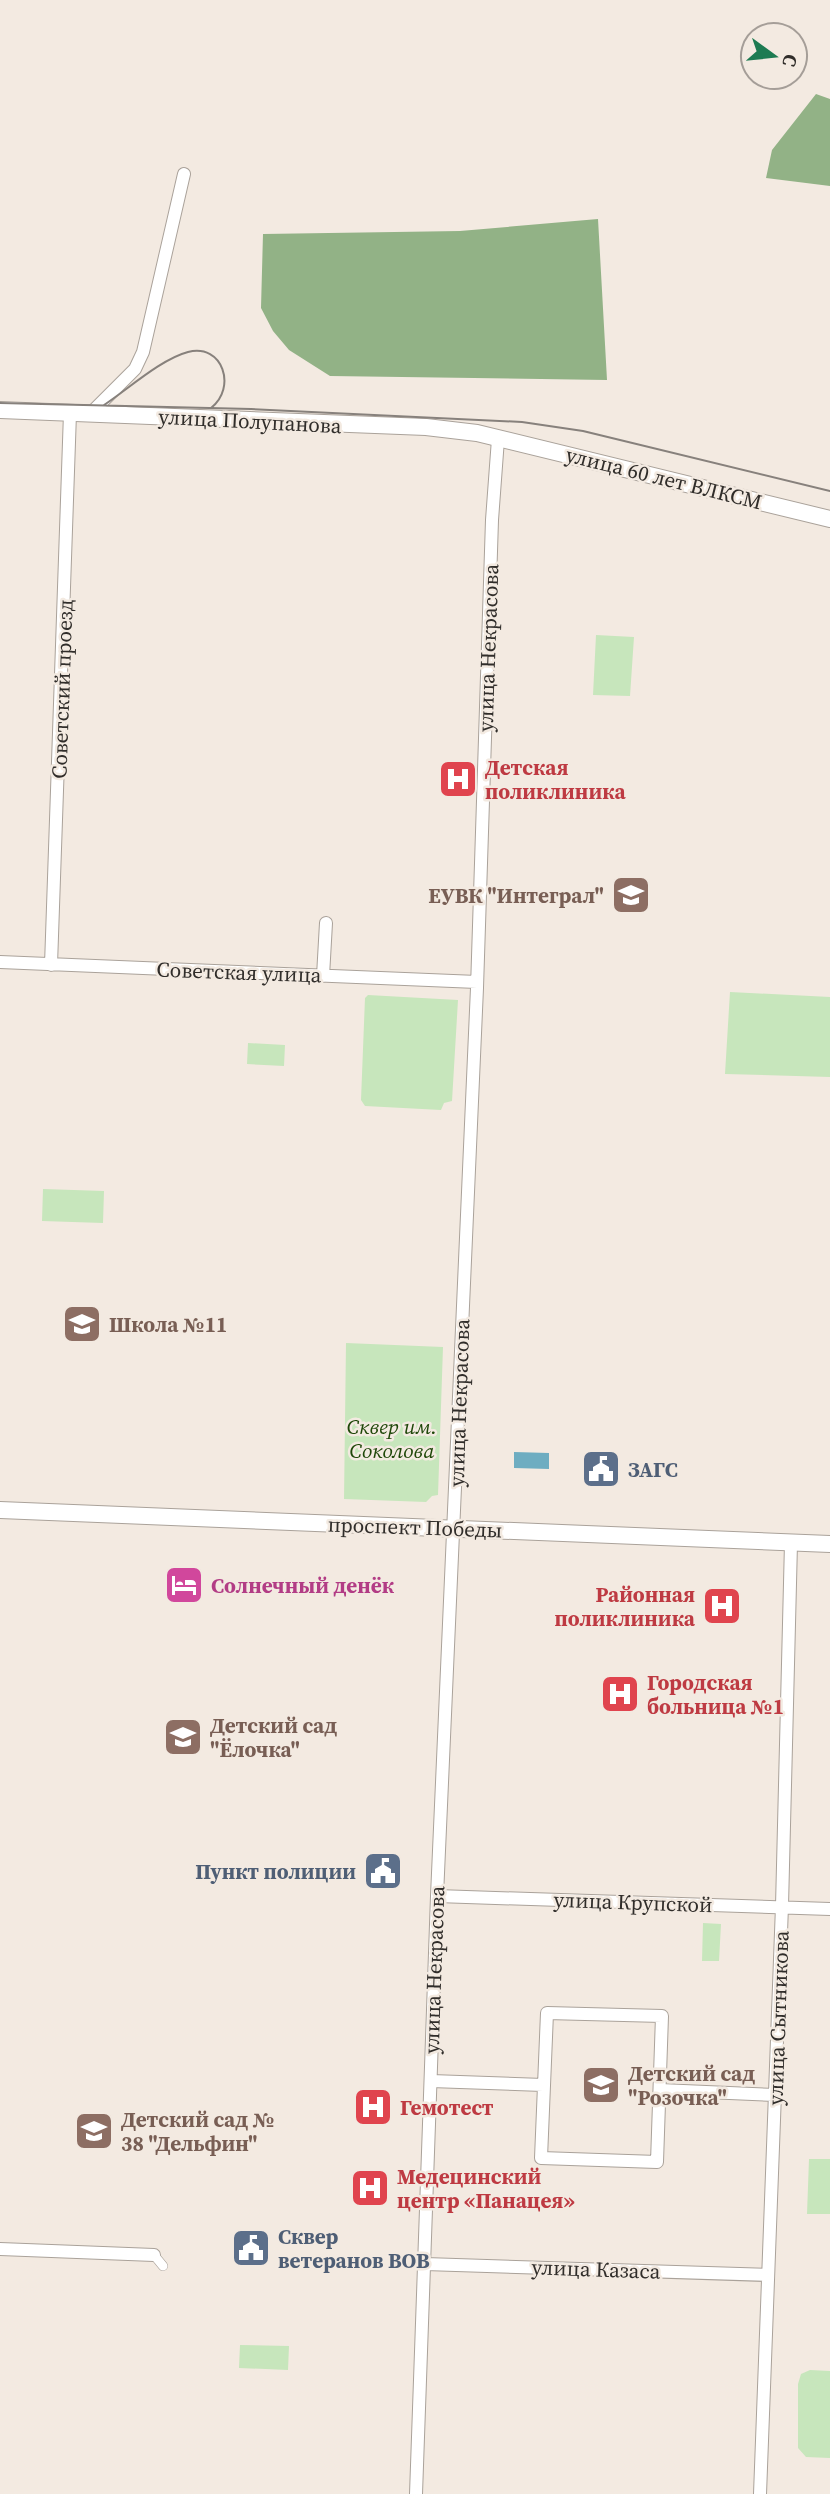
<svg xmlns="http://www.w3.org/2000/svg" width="830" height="2494" font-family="'Source Serif 4',serif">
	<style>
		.green { fill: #c7e6bc }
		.forest { fill: #92b286 }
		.water { fill: #6eadc1 }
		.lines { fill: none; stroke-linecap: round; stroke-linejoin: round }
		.pedestrian-casing { stroke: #aaa29a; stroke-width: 10 }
		.minor-casing { stroke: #aaa29a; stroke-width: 14 }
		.tertiary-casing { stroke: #aaa29a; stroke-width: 18 }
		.pedestrian { stroke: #fff; stroke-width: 9 }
		.minor { stroke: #fff; stroke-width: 12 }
		.tertiary { stroke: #fff; stroke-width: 16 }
		.tram { stroke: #87817c; stroke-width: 2 }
		.labels { text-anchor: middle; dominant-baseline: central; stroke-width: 5; stroke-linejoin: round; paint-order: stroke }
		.street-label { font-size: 21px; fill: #302d2a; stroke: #f3eae1 }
		.health-label { font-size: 21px; font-weight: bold; fill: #be3a42; stroke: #f3eae1; text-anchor: start }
		.education-label { font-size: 21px; font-weight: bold; fill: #785e54; stroke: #f3eae1; text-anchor: start }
		.park-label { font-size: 21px; font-style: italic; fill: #1e4708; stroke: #f3eae1 }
		.service-label { font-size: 21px; font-weight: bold; fill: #4e5e75; stroke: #f3eae1; text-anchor: start }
		.hotel-label { font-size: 21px; font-weight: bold; fill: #b23c85; stroke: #f3eae1; text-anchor: start }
	</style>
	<rect width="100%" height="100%" fill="#f3eae1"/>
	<path class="green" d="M596,635L634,637L630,696L593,695Z
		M730,992L830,997V1077L725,1074Z
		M368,995L458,1000L452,1101L444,1103L441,1110L365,1106L361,1100L365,998Z
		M248,1043L285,1045L284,1066L247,1064Z
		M43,1189L104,1191L103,1223L42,1221Z
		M346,1343L443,1347L438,1495L432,1496L426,1502L344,1499Z
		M703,1923L721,1924L719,1961H702Z
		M809,2159H830V2214H807Z
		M240,2345L289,2346L288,2370L239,2368Z
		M810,2370L830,2371V2458L806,2457L798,2448V2384L801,2374Z"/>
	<path class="forest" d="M816,94L830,99V186L766,178L772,150Z
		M598,219L607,380L330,376L289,350L273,331L261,308L263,234L460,231Z"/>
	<path class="water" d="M514,1452L549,1453V1469L514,1468Z"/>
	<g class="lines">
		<defs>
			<path id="pedestrian" d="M154,2255L163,2266"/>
			<path id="minor" d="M91,413L135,369L143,352L184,174
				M0,962L477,982
				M51,965L70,413
				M323,976L326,923
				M437,1896L830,1909
				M547,2013L662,2016L657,2162L541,2158Z
				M431,2081L543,2085
				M660,2090L775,2095
				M0,2249L154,2255
				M425,2264L768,2275
				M416,2494L437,1896L477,988L492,520L498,439
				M760,2494L782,1906L791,1543"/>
			<path id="tertiary" d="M0,410L426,427L477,433L830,519
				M0,1510L830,1544"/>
		</defs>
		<use href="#pedestrian" class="pedestrian-casing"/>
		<use href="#minor" class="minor-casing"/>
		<use href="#tertiary" class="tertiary-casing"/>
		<use href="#pedestrian" class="pedestrian"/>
		<use href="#minor" class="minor"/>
		<use href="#tertiary" class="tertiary"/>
		<path class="tram" d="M0,403L251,409L522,422L583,431L830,491
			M104,405C127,390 161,359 188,352C223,343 237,388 211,408"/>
	</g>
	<defs>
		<symbol id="hospital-square" viewBox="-11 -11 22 22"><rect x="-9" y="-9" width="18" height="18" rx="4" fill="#e0444e" stroke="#f3eae1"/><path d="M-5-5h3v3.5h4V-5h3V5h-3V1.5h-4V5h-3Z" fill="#fff"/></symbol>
		<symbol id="school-square" viewBox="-11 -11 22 22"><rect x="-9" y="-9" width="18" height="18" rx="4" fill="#8d6e63" stroke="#f3eae1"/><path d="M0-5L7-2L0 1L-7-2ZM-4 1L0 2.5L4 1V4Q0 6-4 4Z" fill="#fff"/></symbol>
		<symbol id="civic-square" viewBox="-11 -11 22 22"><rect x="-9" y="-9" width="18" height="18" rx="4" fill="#5c6f8a" stroke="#f3eae1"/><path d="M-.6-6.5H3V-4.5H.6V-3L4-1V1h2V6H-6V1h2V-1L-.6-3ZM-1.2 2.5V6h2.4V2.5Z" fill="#fff"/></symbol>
		<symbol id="hotel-square" viewBox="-11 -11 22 22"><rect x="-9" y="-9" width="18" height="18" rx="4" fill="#d1479c" stroke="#f3eae1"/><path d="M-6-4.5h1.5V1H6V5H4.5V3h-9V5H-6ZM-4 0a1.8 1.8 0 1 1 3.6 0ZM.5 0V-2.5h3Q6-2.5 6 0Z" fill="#fff"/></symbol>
	</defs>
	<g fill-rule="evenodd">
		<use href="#hospital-square" x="436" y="757" width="44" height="44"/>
		<use href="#school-square" x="609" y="873" width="44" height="44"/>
		<use href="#school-square" x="60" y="1302" width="44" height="44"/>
		<use href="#civic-square" x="579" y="1447" width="44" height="44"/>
		<use href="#hotel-square" x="162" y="1563" width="44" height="44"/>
		<use href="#hospital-square" x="700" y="1584" width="44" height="44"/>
		<use href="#hospital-square" x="598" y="1672" width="44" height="44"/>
		<use href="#school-square" x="161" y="1715" width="44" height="44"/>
		<use href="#civic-square" x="361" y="1849" width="44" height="44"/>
		<use href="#school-square" x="579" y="2063" width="44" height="44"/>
		<use href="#hospital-square" x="351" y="2085" width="44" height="44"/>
		<use href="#school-square" x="72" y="2109" width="44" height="44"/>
		<use href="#hospital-square" x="348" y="2166" width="44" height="44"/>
		<use href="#civic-square" x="229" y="2226" width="44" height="44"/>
	</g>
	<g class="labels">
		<g class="street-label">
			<text transform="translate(250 421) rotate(3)">улица Полупанова</text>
			<text transform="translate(664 478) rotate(14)">улица 60 лет ВЛКСМ</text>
			<text transform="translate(488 648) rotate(-88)">улица Некрасова</text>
			<text transform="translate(62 689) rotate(-88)">Советский проезд</text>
			<text transform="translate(239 972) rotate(2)">Советская улица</text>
			<text transform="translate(459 1403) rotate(-88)">улица Некрасова</text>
			<text transform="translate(415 1527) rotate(2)">проспект Победы</text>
			<text transform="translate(633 1902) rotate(2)">улица Крупской</text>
			<text transform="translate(434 1970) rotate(-88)">улица Некрасова</text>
			<text transform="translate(778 2018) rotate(-88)">улица Сытникова</text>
			<text transform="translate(596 2269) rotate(2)">улица Казаса</text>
		</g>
		<g class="health-label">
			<text x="485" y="767">Детская<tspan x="485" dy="24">поликлиника</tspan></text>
			<text x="695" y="1594" text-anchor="end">Районная<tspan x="695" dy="24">поликлиника</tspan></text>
			<text x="647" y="1682">Городская<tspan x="647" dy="24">больница №1</tspan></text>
			<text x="400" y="2107">Гемотест</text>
			<text x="397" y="2176">Медецинский<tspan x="397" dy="24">центр «Панацея»</tspan></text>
		</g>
		<g class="education-label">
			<text x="604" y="895" text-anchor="end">ЕУВК "Интеграл"</text>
			<text x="109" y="1324">Школа №11</text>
			<text x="210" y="1725">Детский сад<tspan x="210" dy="24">"Ёлочка"</tspan></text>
			<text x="628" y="2073">Детский сад<tspan x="628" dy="24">"Розочка"</tspan></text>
			<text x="121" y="2119">Детский сад №<tspan x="121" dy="24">38 "Дельфин"</tspan></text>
		</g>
		<g class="park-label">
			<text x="392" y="1426">Сквер им.<tspan x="392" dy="24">Соколова</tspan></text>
		</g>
		<g class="service-label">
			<text x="628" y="1469">ЗАГС</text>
			<text x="356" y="1871" text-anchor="end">Пункт полиции</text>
			<text x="278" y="2236">Сквер<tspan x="278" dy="24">ветеранов ВОВ</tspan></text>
		</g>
		<g class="hotel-label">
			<text x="211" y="1585">Солнечный денёк</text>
		</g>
	</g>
	<g transform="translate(774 56) rotate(105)"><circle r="33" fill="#f3eae1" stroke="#a59e98" stroke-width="2"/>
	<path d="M0-5L12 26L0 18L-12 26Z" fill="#1d7b52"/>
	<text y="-10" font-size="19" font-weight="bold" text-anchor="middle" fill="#302d2a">С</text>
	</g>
</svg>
